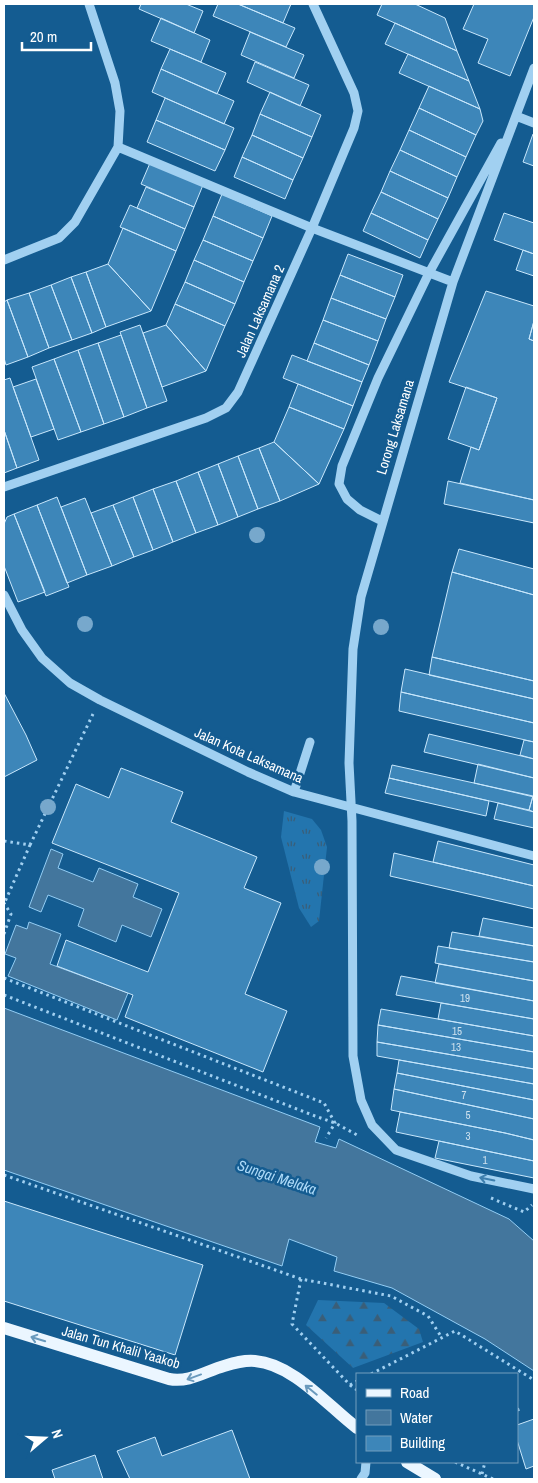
<svg xmlns="http://www.w3.org/2000/svg" width="538" height="1483" font-family="'Archivo Narrow',sans-serif">
	<style>
		.grass { fill: url(#grass-tufts) }
		.forest { fill: url(#forest-firs) }
		.water { fill: #43769d; stroke: #93cdf4 }
		.building { fill: #3d86b9; stroke: #c8e7fc }
		.lines { fill: none; stroke-linecap: round; stroke-linejoin: round }
		.path { stroke: #a1d0f1; stroke-width: 3; stroke-dasharray: 2.5 4; stroke-linecap: butt }
		.minor { stroke: #a1d0f1; stroke-width: 9 }
		.major { stroke: #ebf6ff; stroke-width: 12 }
		.tree { fill: #77a8cc }
		.oneway { stroke: #3e7fae }
		.oneway2 { stroke: #6a9abd }
		.labels { text-anchor: middle; dominant-baseline: central; stroke-width: 5; stroke-linejoin: round; paint-order: stroke }
		.number-label { font-size: 11px; fill: #cee1ee }
		.street-label { font-size: 14px; fill: #fff; stroke: #145c91 }
		.water-label { font-size: 15px; font-style: italic; fill: #addaf8; stroke: #145c91 }
	</style>
	<defs>
		<pattern id="grass-tufts" width="24" height="20" patternUnits="userSpaceOnUse" patternTransform="scale(1.25)"><rect width="24" height="20" fill="#2375ae"/><path d="M3 7l-1-3M5 7V3M7 7l1-3M15 17l-1-3M17 17v-4M19 17l1-3" fill="none" stroke="#3a5e78"/></pattern>
		<pattern id="forest-firs" width="22" height="20" patternUnits="userSpaceOnUse" patternTransform="scale(1.25)"><rect width="22" height="20" fill="#2375ae"/><path d="M5 1l3.5 6h-7zM16 11l3.5 6h-7z" fill="#3a5e78"/></pattern>
	</defs>
	<rect width="100%" height="100%" fill="#145c91"/>
	<path class="grass" d="M284,811L312,819L321,830L327,847L319,921L311,927L299,908L281,837Z"/>
	<path class="forest" d="M318,1300L384,1303L419,1329L423,1342L353,1368L306,1325Z"/>
	<path class="water" d="M51,849L63,854L58,868L93,882L99,868L138,884L133,897L162,909L151,937L122,925L116,942L78,926L84,909L48,895L41,912L29,907Z
		M29,922L61,934L50,964L128,993L117,1020L8,976L16,958L5,954L16,925L27,929Z
		M4,1008L320,1127L315,1142L336,1148L339,1139L509,1219L534,1241V1371L485,1339L392,1288L334,1271L337,1257L289,1239L282,1266L4,1170Z"/>
	<path class="building" d="M141,4H186L203,11L194,33L139,9Z
		M218,4H238L295,28L286,47L213,16Z
		M238,4H291L283,23Z
		M382,4H415L445,18L457,51L377,15Z
		M474,4H534V17L510,76L478,63L488,39L463,29Z
		M161,18L210,40L201,62L151,41Z
		M395,23L457,51L469,81L385,44Z
		M250,32L304,55L294,78L241,55Z
		M170,49L226,73L217,94L161,69Z
		M408,54L469,81L480,109L399,73Z
		M255,62L309,85L300,106L247,82Z
		M161,69L234,101L224,124L152,92Z
		M429,86L480,109L483,121L476,135L419,108Z
		M270,92L321,115L312,137L260,114Z
		M165,98L234,128L225,150L156,120Z
		M419,108L476,135L466,157L409,130Z
		M260,114L312,137L303,158L252,135Z
		M156,120L225,150L215,171L147,142Z
		M409,130L466,157L457,177L400,150Z
		M533,134H534V166L523,162Z
		M252,135L303,158L293,180L242,157Z
		M400,150L457,177L448,198L390,171Z
		M242,157L293,180L285,199L234,177Z
		M150,163L203,185L194,207L141,184Z
		M390,171L448,198L438,219L381,192Z
		M146,187L194,207L185,229L137,208Z
		M381,192L438,219L428,240L371,213Z
		M222,194L272,216L263,238L213,216Z
		M130,205L185,229L176,251L120,227Z
		M371,213L428,240L420,258L363,231Z
		M504,213L534,223V254L494,240Z
		M213,216L263,238L253,261L203,240Z
		M123,228L176,251L151,311L108,264Z
		M203,240L253,261L244,282L194,260Z
		M523,250L534,254V276L516,270Z
		M348,254L403,275L395,297L340,275Z
		M194,260L244,282L235,304L185,282Z
		M108,264L151,311L106,327L86,272Z
		M86,272L106,327L92,333L71,277Z
		M340,275L395,297L386,319L331,298Z
		M71,277L92,333L72,340L51,285Z
		M185,282L235,304L225,326L175,304Z
		M51,285L72,340L49,348L29,293Z
		M486,291L534,306V321L529,339L534,341V500L460,483L471,447L479,450L497,398L449,382Z
		M29,293L49,348L28,357L7,300Z
		M331,298L386,319L378,341L323,320Z
		M7,300L28,357L6,365L4,358V302Z
		M175,304L225,326L206,371L166,325Z
		M323,320L378,341L369,365L314,343Z
		M534,321V341L529,339Z
		M140,325L167,401L147,408L120,332Z
		M166,325L206,371L162,387L143,333Z
		M121,335L147,408L124,417L98,343Z
		M98,343L124,417L104,424L78,350Z
		M314,343L369,365L362,382L307,361Z
		M78,350L104,424L81,432L54,359Z
		M292,355L362,382L353,406L283,378Z
		M54,359L81,432L58,440L32,367Z
		M10,378L39,460L17,468L4,430V380Z
		M36,379L54,429L31,437L13,387Z
		M298,384L353,406L344,429L289,407Z
		M466,387L497,398L479,450L448,439Z
		M289,407L344,429L319,484L274,442Z
		M4,430L17,468L4,473Z
		M274,442L319,484L280,501L259,448Z
		M259,448L280,501L258,509L238,456Z
		M238,456L258,509L238,517L218,464Z
		M218,464L238,517L218,525L198,472Z
		M198,472L218,525L196,533L176,481Z
		M176,481L196,533L173,542L153,489Z
		M448,481L534,500V523L444,504Z
		M153,489L173,542L153,550L133,497Z
		M57,497L87,575L67,583L37,505Z
		M133,497L153,550L134,557L113,505Z
		M85,498L112,566L87,575L61,507Z
		M37,505L69,587L46,596L14,514Z
		M113,505L134,557L112,566L91,513Z
		M14,514L45,592L18,602L4,566V524L7,517Z
		M459,549L534,569V595L452,572Z
		M452,572L534,595V681L432,657Z
		M432,657L534,681V699L429,675Z
		M405,669L534,699V723L401,692Z
		M401,692L534,723V742L399,711Z
		M4,693L26,735L37,760L4,777Z
		M429,734L534,759V778L424,752Z
		M524,740L534,742V759L520,755Z
		M478,764L534,778V797L474,783Z
		M392,765L533,796L529,810L389,778Z
		M121,768L183,792L171,822L257,857L244,888L281,903L245,994L287,1011L263,1072L125,1017L133,995L57,966L66,940L148,972L179,893L52,843L76,784L109,798Z
		M389,778L489,801L486,816L385,793Z
		M533,796L534,797V812L529,810Z
		M498,803L534,812V828L494,819Z
		M438,841L534,865V886L433,862Z
		M394,853L534,886V909L390,876Z
		M483,918L534,928V946L479,936Z
		M452,932L534,946V962L449,948Z
		M438,946L534,962V981L435,963Z
		M439,964L534,981V1001L435,983Z
		M401,976L534,1001V1019L396,995Z
		M441,1003L534,1019V1036L438,1019Z
		M381,1009L534,1036V1052L378,1025Z
		M378,1025L534,1052V1069L377,1042Z
		M377,1042L534,1069V1084L377,1056Z
		M399,1060L534,1084V1100L397,1073Z
		M397,1073L534,1100V1119L394,1089Z
		M394,1089L534,1119V1140L505,1133L391,1110Z
		M400,1112L505,1133L534,1140V1161L396,1132Z
		M439,1141L534,1161V1178L435,1158Z
		M4,1201L203,1265L175,1355L4,1301Z
		M534,1419V1466L526,1469L517,1440V1425Z
		M232,1430L250,1479H130L117,1451L155,1437L162,1456Z
		M95,1455L103,1479H55L52,1470Z"/>
	<g class="lines">
		<path class="path" d="M4,841L30,845L4,904
			M30,845L93,714
			M4,934L11,914L4,903
			M4,978L324,1103L335,1123L326,1138
			M4,995L315,1116L335,1123L359,1136
			M4,1175L301,1279L391,1296L428,1316L442,1338
			M491,1198L524,1212L532,1205
			M301,1279L292,1324L350,1385L357,1390
			M371,1374L455,1331L534,1380
			M350,1385L357,1381
			M517,1410L520,1409
			M455,1462L493,1479
			M482,1474L485,1462"/>
		<path class="minor" d="M534,68L453,282L361,597L353,649L349,763L352,821L353,1056L361,1100L372,1125L396,1150L471,1176L534,1189
			M514,121L516,116L534,123
			M118,147L312,228L453,282
			M4,260L59,238L75,222L118,147L120,111L115,83L89,4
			M4,487L206,418L226,408L238,392L312,228L354,128L358,111L354,93L313,4
			M382,521L360,510L347,499L339,484L342,466L378,378L429,273L501,143
			M4,595L22,630L42,658L70,683L100,700L248,772L294,792L534,856
			M294,792L310,742
			M361,1479L365,1473L366,1462"/>
		<path class="major" d="M4,1328L169,1379C189,1383 206,1371 224,1366C234,1363 244,1360 255,1361C293,1364 327,1405 357,1428
			M407,1462L435,1479"/>
	</g>
	<g class="tree">
		<circle cx="257" cy="535" r="8"/>
		<circle cx="85" cy="624" r="8"/>
		<circle cx="381" cy="627" r="8"/>
		<circle cx="48" cy="807" r="8"/>
		<circle cx="322" cy="867" r="8"/>
	</g>
	<defs><path id="oneway-shaft" d="M-6 0H5M1.5-3L5.5 0L1.5 3" fill="none" stroke-width="1.6" stroke-linecap="round" stroke-linejoin="round" transform="scale(1.25)"/></defs>
	<use class="oneway" href="#oneway-shaft" transform="translate(487 1179) rotate(-168)"/>
	<g class="oneway2">
		<use href="#oneway-shaft" transform="translate(38 1339) rotate(-163)"/>
		<use href="#oneway-shaft" transform="translate(194 1377) rotate(160)"/>
		<use href="#oneway-shaft" transform="translate(311 1390) rotate(-141)"/>
	</g>
	<g class="labels">
		<g class="number-label">
			<text x="465" y="998">19</text>
			<text x="457" y="1031">15</text>
			<text x="456" y="1047">13</text>
			<text x="464" y="1095">7</text>
			<text x="468" y="1115">5</text>
			<text x="468" y="1136">3</text>
			<text x="485" y="1160">1</text>
		</g>
		<g class="street-label">
			<text transform="translate(260 311) rotate(-66)">Jalan Laksamana 2</text>
			<text transform="translate(395 427) rotate(-73)">Lorong Laksamana</text>
			<text transform="translate(249 755) rotate(24)">Jalan Kota Laksamana</text>
			<text transform="translate(121 1347) rotate(16)">Jalan Tun Khalil Yaakob</text>
		</g>
		<g class="water-label">
			<text transform="translate(277 1177) rotate(18)">Sungai Melaka</text>
		</g>
	</g>
	<rect width="538" height="1483" fill="none" stroke="#ffffff" stroke-width="10"/>
	<rect x="356" y="1373" width="162" height="90" fill="#145c91" stroke="#729dbd"/>
	<rect x="366" y="1389" width="25" height="8" fill="#ebf6ff" stroke="#729dbd"/>
	<text x="400" y="1398" font-size="15" fill="#ffffff">Road</text>
	<rect x="366" y="1410" width="25" height="15" fill="#43769d" stroke="#729dbd"/>
	<text x="400" y="1423" font-size="15" fill="#ffffff">Water</text>
	<rect x="366" y="1436" width="25" height="15" fill="#3d86b9" stroke="#729dbd"/>
	<text x="400" y="1448" font-size="15" fill="#ffffff">Building</text>
	<g transform="translate(45 1438) rotate(71)" stroke="#145c91" stroke-width="4" paint-order="stroke">
	<path d="M0-4L9 19L0 12L-9 19Z" fill="#ffffff"/>
	<text y="-8" font-size="14" font-weight="bold" text-anchor="middle" fill="#ffffff">N</text>
	</g>
	<path d="M22 42v8h69v-8" fill="none" stroke="#ffffff" stroke-width="2.5"/>
	<text x="30" y="42" font-size="15" fill="#ffffff" stroke="#145c91" stroke-width="4" paint-order="stroke">20 m</text>
</svg>
